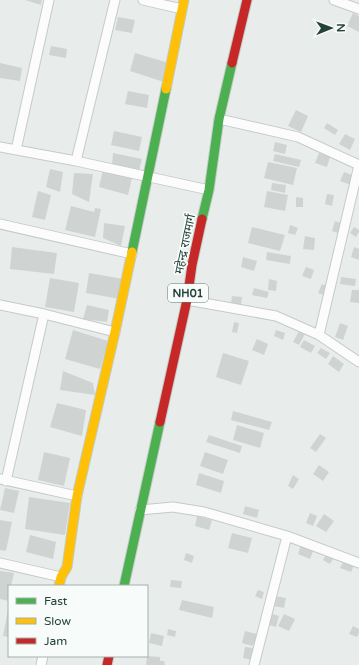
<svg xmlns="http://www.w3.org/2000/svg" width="359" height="665" font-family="'Varela Round','Noto Sans Devanagari',sans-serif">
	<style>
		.building { fill: #cfd4d2 }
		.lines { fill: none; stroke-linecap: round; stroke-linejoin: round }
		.street-casing { stroke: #c5cac8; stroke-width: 11 }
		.fast-casing { stroke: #c3cbc8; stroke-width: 11 }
		.slow-casing { stroke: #c3cbc8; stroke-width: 11 }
		.jam-casing { stroke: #c3cbc8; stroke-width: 11 }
		.street { stroke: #fcfcfc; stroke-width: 9 }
		.fast { stroke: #4caf50; stroke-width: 9 }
		.slow { stroke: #ffc107; stroke-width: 9 }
		.jam { stroke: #c62828; stroke-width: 9 }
		.labels { text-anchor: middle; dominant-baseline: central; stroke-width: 3.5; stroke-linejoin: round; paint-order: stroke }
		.shield { fill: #f7fbf9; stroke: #637a73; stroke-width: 1 }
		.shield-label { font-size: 11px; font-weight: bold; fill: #24423a }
		.street-label { font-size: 12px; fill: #24423a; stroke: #f7fbf9 }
	</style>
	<rect width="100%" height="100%" fill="#e8edeb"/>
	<path class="building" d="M25,0H42L41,5Z
		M353,13L359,16V32L347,26Z
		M118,17L135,20L132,33L115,30Z
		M51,46L67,49L66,58L49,55Z
		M135,53L169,63L164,82L130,71Z
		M0,63L22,68L20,81L0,78Z
		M128,91L149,95L147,108L125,104Z
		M296,110L308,116L301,132L288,126Z
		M327,123L338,130L335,135L324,128Z
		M114,131L142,137L139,151L111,145Z
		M345,134L355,139L350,150L339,144Z
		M275,142L287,145L285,154L273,151Z
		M113,153L142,159L139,171L112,166Z
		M319,153L330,157L327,167L315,163Z
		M275,154L301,160L299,167L273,161Z
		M268,162L297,168L293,185L264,178Z
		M50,169L63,172L60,192L46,187Z
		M103,170L132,178L128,195L99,187Z
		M344,172L355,176L351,185L340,181Z
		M74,173L93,174L89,202L72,194Z
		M272,183L286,185L285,193L271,190Z
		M38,191L51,195L45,220L32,217Z
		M267,191L288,195L285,211L264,207Z
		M327,194L334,195L332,206L325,204Z
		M296,197L303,198V207H296Z
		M71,206L94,212L95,208L101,209L95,237L65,230Z
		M335,221L341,223L338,233L332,231Z
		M104,223L125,226L121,246L103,238Z
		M290,225L298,228L295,235L288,233Z
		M252,227L285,235L280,251L248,243Z
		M354,227L359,230V232L356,237L350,233Z
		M305,236L315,238L314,250L303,249Z
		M12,247L57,253L54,274L10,269Z
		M354,247L359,249V260L351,257Z
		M267,252L291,256L290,264L266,260Z
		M243,257L257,261L254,271L241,267Z
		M306,267L314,270L311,279L302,276Z
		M89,273L123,279L120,299L86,293Z
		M341,277L356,279L355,286L340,284Z
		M50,278L79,283L74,312L45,307Z
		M269,279L277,281L276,291L268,290Z
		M322,284L329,287L326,296L318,293Z
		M254,288L269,292L267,298L252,295Z
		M352,290H359V303L350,302Z
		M232,296L242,297L241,305L231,304Z
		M87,305L109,310L107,322L83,319Z
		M234,322L239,323L237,333L232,332Z
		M340,323L348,326L343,340L335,337Z
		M73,330L108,341L100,369L65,359Z
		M276,330L285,333L283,340L274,336Z
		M299,331L305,334L299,345L293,342Z
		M257,339L268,344L264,355L252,350Z
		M304,340L315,346L311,353L300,347Z
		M321,348L330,353L326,359L317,353Z
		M223,353L249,361L241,385L216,377Z
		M333,356L344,364L339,372L328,364Z
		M63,371L93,383L95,395L60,390Z
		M57,403L86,410L82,436L50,427Z
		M233,411L272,422L269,430L231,420Z
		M237,425L264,433L260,448L233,440Z
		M320,434L326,438L316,452L310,448Z
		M209,435L242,446L240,453L206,442Z
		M44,452L70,458L64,486L38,480Z
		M205,452L228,460L223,474L200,466Z
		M319,465L329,472L323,481L313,474Z
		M199,473L224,481L221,493L196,485Z
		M293,475L299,479L293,489L288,486Z
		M5,488L19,491L14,513L0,510Z
		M29,497L70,503L65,535L25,529Z
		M245,506L259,510L257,518L243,514Z
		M310,513L317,516L313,526L306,523Z
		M324,514L334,521L326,532L316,526Z
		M197,516L212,520L209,530L195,526Z
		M0,520L12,522L6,551L0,550Z
		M232,533L252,538L248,553L228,548Z
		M30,535L56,542L53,559L26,552Z
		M301,545L314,549L310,559L298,554Z
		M186,553L194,556L192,563L184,560Z
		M326,555L333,559L330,564L323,560Z
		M344,561L354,565L351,572L340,568Z
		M0,571L14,573L11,586H9V601L0,599Z
		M171,580L182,581L181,588L170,587Z
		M258,590L264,592L262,599L255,596Z
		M275,596L286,598L284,608L273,606Z
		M182,600L214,607L212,618L179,610Z
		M8,610H9V637L3,636Z
		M272,614L279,616L276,627L269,625Z
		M284,614L295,619L289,631L278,626Z
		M353,626L359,629V633L357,637L349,634Z
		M168,629L176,631L175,637L167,635Z
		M245,631L257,634L253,646L242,643Z
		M151,633L164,636L162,646L149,643Z
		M245,647L254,648L252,660L243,658Z
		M147,656L160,657V661H164L165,665H146Z"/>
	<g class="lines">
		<defs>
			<path id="street" d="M143,0L182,9
				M334,0L359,9
				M219,119L298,137L359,165
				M0,147L76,161L209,190
				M16,150L49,0
				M76,161L115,0
				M0,224L132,254
				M187,300L276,316L319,335L359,362
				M0,305L44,314L115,332
				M319,335L359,165
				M0,479L77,496
				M6,481L44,314
				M140,510L173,507L204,512L287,536L359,563
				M0,563L61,577
				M41,665L43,656
				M254,665L287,536"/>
			<path id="fast" d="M202,219L209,190L219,119L232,63
				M132,252L166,89
				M124,586L160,422"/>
			<path id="slow" d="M166,89L184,0
				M59,586L61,577L67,567L77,496L115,332L132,252"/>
			<path id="jam" d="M232,63L247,0
				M160,422L187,300L192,265L202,219
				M107,665L109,656"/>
		</defs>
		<use href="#street" class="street-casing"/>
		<use href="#fast" class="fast-casing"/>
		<use href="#slow" class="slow-casing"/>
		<use href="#jam" class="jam-casing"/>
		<use href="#street" class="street"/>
		<use href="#fast" class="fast"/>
		<use href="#slow" class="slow"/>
		<use href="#jam" class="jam"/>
	</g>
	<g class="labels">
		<rect class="shield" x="168" y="284" width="40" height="18" rx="3"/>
		<g class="shield-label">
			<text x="188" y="293">NH01</text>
		</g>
		<g class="street-label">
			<text transform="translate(185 244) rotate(-78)">महेन्द्र राजमार्ग</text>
		</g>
	</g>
	<rect x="8" y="585" width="140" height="72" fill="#f7fbf9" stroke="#a3b1ad"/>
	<rect x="16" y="598" width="20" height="6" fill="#4caf50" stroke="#a3b1ad"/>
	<text x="44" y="605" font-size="12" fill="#24423a">Fast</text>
	<rect x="16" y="618" width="20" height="6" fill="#ffc107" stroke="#a3b1ad"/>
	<text x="44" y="625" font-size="12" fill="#24423a">Slow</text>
	<rect x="16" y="638" width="20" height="6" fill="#c62828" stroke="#a3b1ad"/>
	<text x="44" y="645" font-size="12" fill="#24423a">Jam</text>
	<g transform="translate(331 28) rotate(89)" stroke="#f7fbf9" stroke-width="3" paint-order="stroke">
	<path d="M0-3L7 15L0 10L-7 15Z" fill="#24423a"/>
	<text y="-6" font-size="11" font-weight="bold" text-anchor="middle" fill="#24423a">N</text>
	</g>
</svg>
